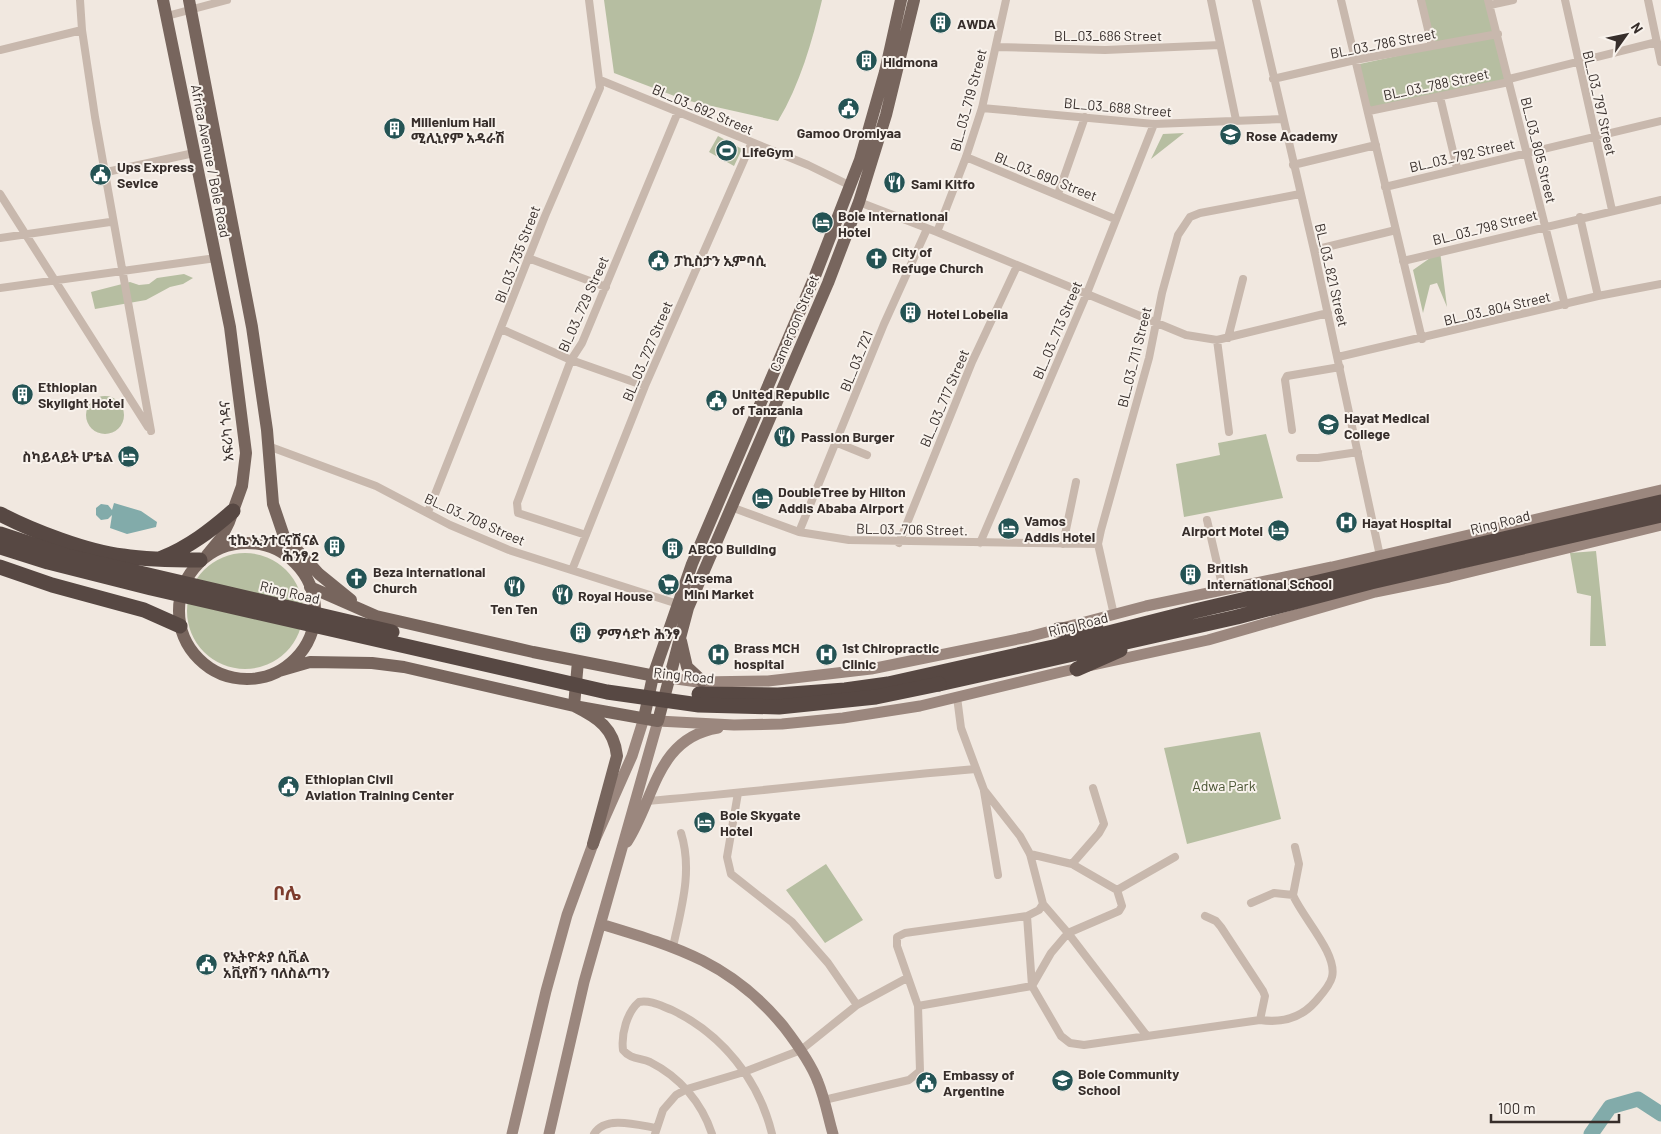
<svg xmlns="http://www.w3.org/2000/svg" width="1661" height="1134" font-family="Barlow,'Noto Sans Ethiopic',sans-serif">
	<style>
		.green { fill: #b6bea1 }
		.water { fill: #82abaa }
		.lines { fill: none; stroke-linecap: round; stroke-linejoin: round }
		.river { stroke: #82abaa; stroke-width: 15 }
		.street { stroke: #c8b8ad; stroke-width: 8 }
		.secondary { stroke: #9b877e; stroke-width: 11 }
		.primary { stroke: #77655d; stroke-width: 12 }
		.highway { stroke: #574843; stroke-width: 15 }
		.highway-bridge { stroke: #574843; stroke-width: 15 }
		.labels { text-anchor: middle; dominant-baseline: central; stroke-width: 4; stroke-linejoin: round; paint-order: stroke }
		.poi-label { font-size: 14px; font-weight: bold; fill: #372e2b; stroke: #f8f2ec; text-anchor: start }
		.street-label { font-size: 14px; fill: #372e2b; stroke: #f8f2ec }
		.park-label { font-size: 14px; fill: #485331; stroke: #f8f2ec }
		.district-label { font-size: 19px; font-weight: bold; fill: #7d3b2c; stroke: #f8f2ec }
	</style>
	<rect width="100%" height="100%" fill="#f1e8e0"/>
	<path class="green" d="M604,0H822C812,42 800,84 778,121L685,100L614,73Z
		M1422,0H1490L1511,81L1369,114L1355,65L1434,48Z
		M1184,133L1151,159L1163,134Z
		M718,136L742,149L734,166L709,152Z
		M1440,251L1447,307L1437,283L1430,285L1423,313L1413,270Z
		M184,274L193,278L183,284L170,287L146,300L95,309L91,292L130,282L139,285L149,284L157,278Z
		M86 415a19 19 0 1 1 38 0a19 19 0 1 1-38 0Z
		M1266,434L1283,498L1184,517L1176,464L1220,455L1218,443Z
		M1596,551L1606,646H1590L1591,596L1577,593L1570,553Z
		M187 611a58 58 0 1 1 116 0a58 58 0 1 1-116 0Z
		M1260,732L1281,819L1187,844L1164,748Z
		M826,864L863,920L825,943L786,890Z"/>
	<path class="water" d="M114,503L141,511L157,522L156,527L127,534L110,528L112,515L108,519L101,520L96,515V508L101,504L108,505L112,510Z"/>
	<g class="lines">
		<path class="river" d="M1591,1134L1610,1107L1638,1099L1661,1114"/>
		<path class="street" d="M80,0L82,30L95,117L151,431
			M1211,0L1236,120
			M1256,0L1314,250L1380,556
			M1341,0L1422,339
			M1421,0L1432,46
			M1488,0L1565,305
			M1565,0L1612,210
			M1648,0L1661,62
			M1490,5L1513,0
			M167,16L227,0
			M996,47L1105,50L1220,45
			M0,50L82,30
			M1273,79L1355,60L1498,34
			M1509,79L1657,42
			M600,80L808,165L851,186
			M1440,97L1457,168
			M982,108L1154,124L1283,119
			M1369,111L1509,82
			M966,157L1115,219
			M1293,165L1376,145
			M102,173L194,153
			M1385,187L1661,121
			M0,194L148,427
			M1058,194L1085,117
			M859,202L937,232L1186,335L1217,340L1328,313
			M1580,217L1598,296
			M937,232L966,157L982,108L1006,0
			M0,238L110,222
			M1314,250L1396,230
			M528,258L606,287
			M1403,261L1661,200
			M0,288L216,258
			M501,329L571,360L645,386
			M1228,338L1243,279
			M1217,340L1229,432
			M1338,357L1598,296L1661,284
			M1292,430L1285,380L1287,376L1340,367
			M835,442L867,455
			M268,446L376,486L450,525L509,550L681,605
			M1300,458H1318L1358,452
			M731,507L799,532L849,540L1098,544
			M428,512L545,216L600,88L589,0
			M1207,520L1223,589
			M799,532L884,324L927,229
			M586,535L518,513L517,503L571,360L582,343L678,112
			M899,543L972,362L1017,266
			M980,543L1087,293L1154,124
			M1063,544L1076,482
			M572,570L645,386L751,144
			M1114,615L1098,544L1101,530L1149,358L1162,293L1178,235L1190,217L1200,213L1300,194
			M984,791L998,875
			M738,793L727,857L731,874L792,922L828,963L857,1005
			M647,801C757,792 866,778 976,769
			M1030,854L1072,864L1117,890L1175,857
			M1072,864L1099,833L1104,824L1093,788
			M1117,890L1122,906L1119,911L1068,933L1147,1036
			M1251,903L1274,893L1293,895
			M1027,916L1032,986L1061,1036L1070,1043L1084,1045L1260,1020
			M1205,916L1216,921L1221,927L1263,991L1265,996L1260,1020C1281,1023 1300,1019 1315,1002C1321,995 1330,986 1332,977C1338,954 1302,917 1293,895L1299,864L1295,847
			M673,947C681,909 693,871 681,833
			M918,1006L1032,986L1051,953L1068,933L1043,904
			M824,1100L909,1080L920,1071L918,1006L897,946V937L905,933L1027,916L1039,910L1043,904L1030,854L1020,836L984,790L961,728L957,697
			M594,1134C605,1115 638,1125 656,1128
			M655,1134L663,1110L676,1095L687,1089L744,1072L801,1050L857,1005L907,978
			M712,1134C702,1103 680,1077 650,1062C640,1058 630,1059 623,1050C621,1034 627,1012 639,1002C651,1000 661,1006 672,1010C722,1034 759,1080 772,1134"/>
		<path class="secondary" d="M669,678L698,682L768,681L871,669L1028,637L1146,606L1332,567L1661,490
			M627,842C655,799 656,738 718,728
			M601,924C677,947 732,963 784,1027C797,1044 811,1063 818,1082C825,1099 828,1117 833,1134
			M512,1134L546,991L567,915L593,844L632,756L644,718
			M549,1134L584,982L658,721L734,725L782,724L843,718L920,706L1061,672L1208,640L1375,592L1449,577L1661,525"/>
		<path class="primary" d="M163,0L230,327L246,453L242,486L229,522L221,538L207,555
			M189,0L252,327L267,430L273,504L292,560
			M288,540L319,574L351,600
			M179 611a68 68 0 1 1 136 0a68 68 0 1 1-136 0Z
			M310,587L376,616L533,652L660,677
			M681,641L687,667L702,681
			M578,661L574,706C598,718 614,728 617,756L593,844
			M279,671L310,662L372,663L404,667L574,706L658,721L688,608L828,283L859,202L886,115L914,0
			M644,718L653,676L692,564L815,276L860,160L885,72L901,0"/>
		<path class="highway" d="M0,514C33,531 87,552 123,556C149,560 175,560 200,560
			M162,558C189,547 210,531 233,511
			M0,567L52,585L144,610L180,626
			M1058,630H1097
			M1077,669L1120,650
			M939,684L1237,617L1371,582L1661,515
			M699,694L778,695L845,690L888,684L1053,647L1195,611L1661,502"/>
		<path class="highway-bridge" d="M0,534L67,556L392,632
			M0,547L48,562L151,588L607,692L699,705L779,707L876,697L939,684"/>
	</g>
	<defs>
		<symbol id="building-disc" viewBox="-11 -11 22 22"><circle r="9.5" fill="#245354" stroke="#f8f2ec"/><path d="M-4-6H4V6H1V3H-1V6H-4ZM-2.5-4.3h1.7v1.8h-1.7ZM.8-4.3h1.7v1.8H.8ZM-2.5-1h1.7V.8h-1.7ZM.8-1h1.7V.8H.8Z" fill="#fff"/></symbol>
		<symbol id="civic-disc" viewBox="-11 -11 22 22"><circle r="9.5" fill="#245354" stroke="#f8f2ec"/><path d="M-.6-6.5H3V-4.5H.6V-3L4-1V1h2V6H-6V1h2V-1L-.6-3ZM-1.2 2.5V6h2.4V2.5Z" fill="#fff"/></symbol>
		<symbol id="school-disc" viewBox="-11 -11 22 22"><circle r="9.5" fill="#245354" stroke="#f8f2ec"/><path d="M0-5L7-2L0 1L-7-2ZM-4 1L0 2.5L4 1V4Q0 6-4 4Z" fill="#fff"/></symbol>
		<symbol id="stadium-disc" viewBox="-11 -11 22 22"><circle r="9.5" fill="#245354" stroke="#f8f2ec"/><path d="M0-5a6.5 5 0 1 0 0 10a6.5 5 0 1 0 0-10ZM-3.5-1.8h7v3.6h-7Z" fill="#fff"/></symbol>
		<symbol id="restaurant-disc" viewBox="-11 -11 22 22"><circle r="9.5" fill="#245354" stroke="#f8f2ec"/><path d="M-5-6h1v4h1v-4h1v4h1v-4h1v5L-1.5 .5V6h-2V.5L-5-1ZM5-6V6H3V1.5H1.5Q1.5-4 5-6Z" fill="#fff"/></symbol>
		<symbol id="hotel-disc" viewBox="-11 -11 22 22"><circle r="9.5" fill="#245354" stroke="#f8f2ec"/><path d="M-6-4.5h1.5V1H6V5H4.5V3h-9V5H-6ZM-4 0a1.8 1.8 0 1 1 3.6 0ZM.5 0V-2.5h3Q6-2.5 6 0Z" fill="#fff"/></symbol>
		<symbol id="church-disc" viewBox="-11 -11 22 22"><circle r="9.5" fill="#245354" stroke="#f8f2ec"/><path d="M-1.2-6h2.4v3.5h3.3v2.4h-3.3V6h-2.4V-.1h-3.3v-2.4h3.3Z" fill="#fff"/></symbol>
		<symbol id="university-disc" viewBox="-11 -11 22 22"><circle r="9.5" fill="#245354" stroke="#f8f2ec"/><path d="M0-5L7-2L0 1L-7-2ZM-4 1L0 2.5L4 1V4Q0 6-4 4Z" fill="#fff"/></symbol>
		<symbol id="hospital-disc" viewBox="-11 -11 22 22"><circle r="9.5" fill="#245354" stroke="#f8f2ec"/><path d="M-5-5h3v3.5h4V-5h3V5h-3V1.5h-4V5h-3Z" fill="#fff"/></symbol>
		<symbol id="supermarket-disc" viewBox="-11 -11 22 22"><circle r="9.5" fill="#245354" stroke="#f8f2ec"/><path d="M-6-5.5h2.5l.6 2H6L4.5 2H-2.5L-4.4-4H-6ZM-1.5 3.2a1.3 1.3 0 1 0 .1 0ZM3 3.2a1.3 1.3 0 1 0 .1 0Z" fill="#fff"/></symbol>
	</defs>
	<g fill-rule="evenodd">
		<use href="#building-disc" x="928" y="10" width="25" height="25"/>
		<use href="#building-disc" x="854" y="48" width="25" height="25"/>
		<use href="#civic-disc" x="836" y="96" width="25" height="25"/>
		<use href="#building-disc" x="382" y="116" width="25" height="25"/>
		<use href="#school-disc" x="1218" y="122" width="25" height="25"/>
		<use href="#stadium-disc" x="714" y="138" width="25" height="25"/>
		<use href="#civic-disc" x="88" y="162" width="25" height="25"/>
		<use href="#restaurant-disc" x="882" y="170" width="25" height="25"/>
		<use href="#hotel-disc" x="810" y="210" width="25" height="25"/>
		<use href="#church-disc" x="864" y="246" width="25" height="25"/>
		<use href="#civic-disc" x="646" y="248" width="25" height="25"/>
		<use href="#building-disc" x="898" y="300" width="25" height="25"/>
		<use href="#building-disc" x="10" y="382" width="25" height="25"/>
		<use href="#civic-disc" x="704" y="388" width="25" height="25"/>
		<use href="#university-disc" x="1316" y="412" width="25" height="25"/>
		<use href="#restaurant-disc" x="772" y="424" width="25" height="25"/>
		<use href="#hotel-disc" x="116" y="444" width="25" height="25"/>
		<use href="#hotel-disc" x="750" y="486" width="25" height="25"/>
		<use href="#hospital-disc" x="1334" y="510" width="25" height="25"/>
		<use href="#hotel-disc" x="996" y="516" width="25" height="25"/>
		<use href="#hotel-disc" x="1266" y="518" width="25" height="25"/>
		<use href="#building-disc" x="322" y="534" width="25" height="25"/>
		<use href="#building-disc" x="660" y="536" width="25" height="25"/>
		<use href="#building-disc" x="1178" y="562" width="25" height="25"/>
		<use href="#church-disc" x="344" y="566" width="25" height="25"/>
		<use href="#supermarket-disc" x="656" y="572" width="25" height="25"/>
		<use href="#restaurant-disc" x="502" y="574" width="25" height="25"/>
		<use href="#restaurant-disc" x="550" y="582" width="25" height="25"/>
		<use href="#building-disc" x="568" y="620" width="25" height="25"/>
		<use href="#hospital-disc" x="706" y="642" width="25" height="25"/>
		<use href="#hospital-disc" x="814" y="642" width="25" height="25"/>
		<use href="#civic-disc" x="276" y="774" width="25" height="25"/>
		<use href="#hotel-disc" x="692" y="810" width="25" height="25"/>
		<use href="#civic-disc" x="194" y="952" width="25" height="25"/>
		<use href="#school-disc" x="1050" y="1068" width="25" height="25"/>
		<use href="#civic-disc" x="914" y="1070" width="25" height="25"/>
	</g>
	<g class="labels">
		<g class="poi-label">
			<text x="957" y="23">AWDA</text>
			<text x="883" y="61">Hidmona</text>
			<text x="411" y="121">Millenium Hall<tspan x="411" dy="16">ሚሊኒየም አዳራሽ</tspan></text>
			<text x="849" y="132" text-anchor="middle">Gamoo Oromiyaa</text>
			<text x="1246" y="135">Rose Academy</text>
			<text x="742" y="151">LifeGym</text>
			<text x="117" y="166">Ups Express<tspan x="117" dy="16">Sevice</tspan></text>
			<text x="911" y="183">Sami Kitfo</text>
			<text x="838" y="215">Bole International<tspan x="838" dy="16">Hotel</tspan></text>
			<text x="892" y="251">City of<tspan x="892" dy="16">Refuge Church</tspan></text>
			<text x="674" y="260">ፓኪስታን ኢምባሲ</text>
			<text x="927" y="313">Hotel Lobelia</text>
			<text x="38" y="386">Ethiopian<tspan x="38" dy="16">Skylight Hotel</tspan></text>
			<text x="732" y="393">United Republic<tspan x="732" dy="16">of Tanzania</tspan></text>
			<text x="1344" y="417">Hayat Medical<tspan x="1344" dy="16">College</tspan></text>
			<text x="801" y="436">Passion Burger</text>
			<text x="113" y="456" text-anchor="end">ስካይላይት ሆቴል</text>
			<text x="778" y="491">DoubleTree by Hilton<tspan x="778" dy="16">Addis Ababa Airport</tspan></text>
			<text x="1024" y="520">Vamos<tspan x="1024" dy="16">Addis Hotel</tspan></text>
			<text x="1362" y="522">Hayat Hospital</text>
			<text x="1263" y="530" text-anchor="end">Airport Motel</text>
			<text x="319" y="539" text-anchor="end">ቲኬ ኢንተርናሽናል<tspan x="319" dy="16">ሕንፃ 2</tspan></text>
			<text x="688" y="548">ABCO Building</text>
			<text x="1207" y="567">British<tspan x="1207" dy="16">International School</tspan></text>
			<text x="373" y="571">Beza international<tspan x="373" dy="16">Church</tspan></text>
			<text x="684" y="577">Arsema<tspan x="684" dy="16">Mini Market</tspan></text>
			<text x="578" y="595">Royal House</text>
			<text x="514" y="608" text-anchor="middle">Ten Ten</text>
			<text x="597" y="633">ዎማሳድኮ ሕንፃ</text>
			<text x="734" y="647">Brass MCH<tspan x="734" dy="16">hospital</tspan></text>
			<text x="842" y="647">1st Chiropractic<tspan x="842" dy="16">Clinic</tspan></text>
			<text x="305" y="778">Ethiopian Civil<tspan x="305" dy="16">Aviation Training Center</tspan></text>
			<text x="720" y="814">Bole Skygate<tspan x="720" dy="16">Hotel</tspan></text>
			<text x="223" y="956">የኢትዮጵያ ሲቪል<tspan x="223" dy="16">አቪየሽን ባለስልጣን</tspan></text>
			<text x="1078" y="1073">Bole Community<tspan x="1078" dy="16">School</tspan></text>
			<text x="943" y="1074">Embassy of<tspan x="943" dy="16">Argentine</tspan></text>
		</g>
		<g class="street-label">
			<text x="1108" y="35">BL_03_686 Street</text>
			<text transform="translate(1383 43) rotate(-11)">BL_03_786 Street</text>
			<text transform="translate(1436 84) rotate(-12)">BL_03_788 Street</text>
			<text transform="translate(968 100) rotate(-75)">BL_03_719 Street</text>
			<text transform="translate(1600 103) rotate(77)">BL_03_797 Street</text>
			<text transform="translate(1118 107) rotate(5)">BL_03_688 Street</text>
			<text transform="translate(703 109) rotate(23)">BL_03_692 Street</text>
			<text transform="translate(1539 150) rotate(76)">BL_03_805 Street</text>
			<text transform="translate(1462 155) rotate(-13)">BL_03_792 Street</text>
			<text transform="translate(211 161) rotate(79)">Africa Avenue / Bole Road</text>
			<text transform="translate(1046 176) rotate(22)">BL_03_690 Street</text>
			<text transform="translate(1485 227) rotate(-14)">BL_03_798 Street</text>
			<text transform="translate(517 254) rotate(-69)">Bl_03_735 Street</text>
			<text transform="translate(1332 275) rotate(77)">BL_03_821 Street</text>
			<text transform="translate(583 304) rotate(-66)">Bl_03_729 Street</text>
			<text transform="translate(1497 308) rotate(-13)">BL_03_804 Street</text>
			<text transform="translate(794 323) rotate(-67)">Cameroon Street</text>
			<text transform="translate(1057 330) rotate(-67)">BL_03_713 Street</text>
			<text transform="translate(647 351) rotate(-67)">BL_03_727 Street</text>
			<text transform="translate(1134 357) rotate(-76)">BL_03_711 Street</text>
			<text transform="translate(856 361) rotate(-68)">BL_03_721</text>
			<text transform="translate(944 398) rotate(-67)">BL_03_717 Street</text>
			<text transform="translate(226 431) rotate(-94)">አፍሪካ ጎዳና</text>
			<text transform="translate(475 519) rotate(24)">BL_03_708 Street</text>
			<text transform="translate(1500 522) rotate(-14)">Ring Road</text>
			<text transform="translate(912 529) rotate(1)">BL_03_706 Street.</text>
			<text transform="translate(290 592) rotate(13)">Ring Road</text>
			<text transform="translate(1078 624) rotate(-14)">Ring Road</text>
			<text transform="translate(684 675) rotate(6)">Ring Road</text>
		</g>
		<g class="park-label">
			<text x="1224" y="785">Adwa Park</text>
		</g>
		<g class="district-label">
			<text x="287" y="892">ቦሌ</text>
		</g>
	</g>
	<g transform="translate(1626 35) rotate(57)" stroke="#f8f2ec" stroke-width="4" paint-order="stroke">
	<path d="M0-4L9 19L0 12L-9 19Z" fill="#372e2b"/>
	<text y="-8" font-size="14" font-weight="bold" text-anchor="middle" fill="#372e2b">N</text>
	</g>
	<path d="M1491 1114v8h128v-8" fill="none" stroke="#372e2b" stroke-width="2.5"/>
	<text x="1498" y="1114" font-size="15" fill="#372e2b" stroke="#f8f2ec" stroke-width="4" paint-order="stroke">100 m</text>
</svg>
